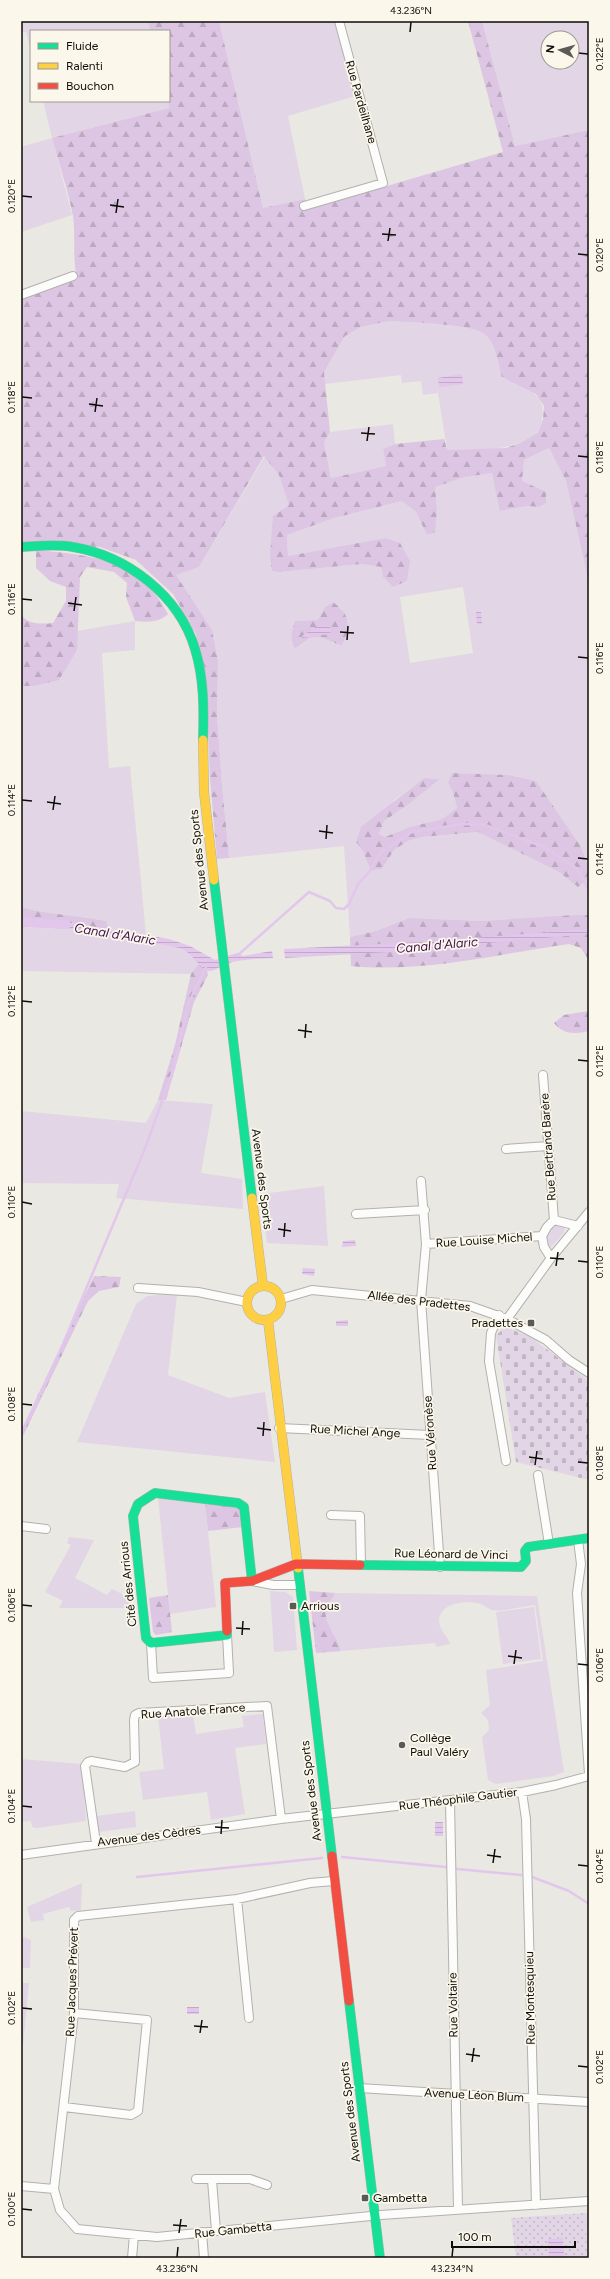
<svg xmlns="http://www.w3.org/2000/svg" width="610" height="2279" font-family="Figtree,sans-serif">
	<style>
		.grass { fill: #e2d5e5; fill-rule: evenodd }
		.forest { fill: url(#forest-firs); fill-rule: evenodd }
		.cemetery { fill: url(#cemetery-stones) }
		.park { fill: url(#park-dots) }
		.water { fill: url(#water-rules) }
		.lines { fill: none; stroke-linecap: round; stroke-linejoin: round }
		.stream { stroke: #e2c6ec; stroke-width: 2.5 }
		.canal { stroke: #e2c6ec; stroke-width: 9 }
		.street-casing { stroke: #b2b1ad; stroke-width: 10 }
		.fast-casing { stroke: #b2b1ad; stroke-width: 10 }
		.slow-casing { stroke: #b2b1ad; stroke-width: 10 }
		.jam-casing { stroke: #b2b1ad; stroke-width: 10 }
		.street { stroke: #fcfcfb; stroke-width: 8 }
		.fast { stroke: #16e098; stroke-width: 9 }
		.slow { stroke: #ffcf43; stroke-width: 9 }
		.jam { stroke: #f24e42; stroke-width: 9 }
		.ticks { fill: none; stroke: #0e0d09; stroke-width: 1.5 }
		.poi-dot { fill: #5b5a55; stroke: #fbf7eb; stroke-width: 1.5 }
		.labels { text-anchor: middle; dominant-baseline: central; stroke-width: 3.5; stroke-linejoin: round; paint-order: stroke }
		.street-label { font-size: 12px; fill: #0e0d09; stroke: #fbf7eb }
		.poi-label { font-size: 12px; fill: #0e0d09; stroke: #fbf7eb; text-anchor: start }
		.water-label { font-size: 13px; font-style: italic; fill: #411153; stroke: #fbf7eb }
		.neatline { fill: none; stroke: #0e0d09; stroke-width: 1.5 }
		.ticks-label { font-size: 10px; text-anchor: middle; fill: #0e0d09 }
	</style>
	<defs>
		<pattern id="forest-firs" width="22" height="20" patternUnits="userSpaceOnUse"><rect width="22" height="20" fill="#dcc6e3"/><path d="M5 1l3.5 6h-7zM16 11l3.5 6h-7z" fill="#bca9c1"/></pattern>
		<pattern id="cemetery-stones" width="16" height="16" patternUnits="userSpaceOnUse"><rect width="16" height="16" fill="#e2d5e5"/><path d="M2 7V4a2 2 0 0 1 4 0v3zM10 15v-3a2 2 0 0 1 4 0v3z" fill="#c1b6c3"/></pattern>
		<pattern id="park-dots" width="8" height="8" patternUnits="userSpaceOnUse"><rect width="8" height="8" fill="#e2d5e5"/><path d="M2 2h.1M6 6h.1" fill="none" stroke="#c1b6c3" stroke-width="1.8" stroke-linecap="round"/></pattern>
		<pattern id="water-rules" width="6" height="5" patternUnits="userSpaceOnUse"><rect width="6" height="5" fill="#e2c6ec"/><path d="M0 2.5h6" fill="none" stroke="#c1a9c9"/></pattern>
	</defs>
	<rect width="100%" height="100%" fill="#eae8e2"/>
	<path class="grass" d="M21,21H148L150,31H31V52L26,32L21,33Z
		M219,21H340L362,94L288,116L305,199L263,208Z
		M482,21H589V130L515,146ZM548,38H572V62H548Z
		M43,101H168L169,108L52,138L72,215L21,232V147L52,138Z
		M389,321C407,322 470,324 483,333C496,342 498,363 502,377C533,392 552,394 538,434C504,453 484,449 447,450L438,393L423,395L421,381L402,383L401,375L325,384L324,372L345,336L361,327Z
		M393,424L395,444L383,449L386,466L331,478L324,442L330,432Z
		M549,448L566,481L589,583V915L482,921L409,918L376,931L350,937L344,846L229,858L222,785L217,714L218,661L212,630L175,575L199,567L265,456L279,475L290,505L280,572L361,564L381,567L383,577L393,587L407,581L409,561L385,538L288,556L287,535L334,518L402,501L416,512L427,535L437,509L435,487L465,477L492,473L501,511L528,506L539,507L521,481L524,460ZM463,587L473,653L410,663L400,597ZM333,602L341,608L347,620L334,644C319,634 313,635 300,646L292,643V630L295,621L318,620L325,607ZM452,773L509,775L536,781L580,845L589,868L587,880L578,887L559,872L479,832L422,837L408,841L394,850L382,869L368,864L365,850L394,800L424,778L440,779L409,804L384,821L379,834L385,837L410,827L442,819L457,808L453,792L448,783Z
		M135,621V650L102,653L109,768L130,766L146,935L109,929L106,921C78,915 48,915 21,907V686H34L77,650V631Z
		M21,927L77,930L180,948L190,952L199,963L191,974L21,971Z
		M158,1100L213,1104L201,1173L242,1179L243,1209L116,1198L119,1184L21,1183V1111L146,1123Z
		M324,1186L328,1246L267,1243L261,1194Z
		M555,1224L566,1225L563,1234L549,1249L545,1239L546,1232Z
		M164,1294L177,1295L168,1375L229,1398L265,1392L275,1462L77,1442L136,1304L147,1296Z
		M158,1498L205,1503L216,1607L170,1614Z
		M69,1537L94,1540L75,1578L107,1595L112,1589L132,1599L128,1608H59L63,1601L45,1592L71,1545L67,1543Z
		M270,1591L285,1592L293,1597L297,1650L274,1652Z
		M335,1593L537,1596L564,1772L553,1776L496,1784L488,1780L482,1737L489,1730L488,1720L481,1713L490,1705L486,1670L543,1661L535,1605C524,1606 502,1612 492,1610C488,1609 484,1605 481,1604C467,1600 441,1602 439,1620C439,1631 447,1634 450,1644L436,1647L435,1643L341,1651C337,1633 313,1614 334,1597Z
		M534,1607L541,1659L503,1664L496,1612Z
		M263,1714L266,1744L235,1748L245,1814L211,1820L207,1792L143,1800L139,1772L164,1769L158,1717L193,1715L196,1734L244,1727L242,1716Z
		M21,1759L82,1764L86,1821L37,1828L32,1827L31,1821L21,1822Z
		M135,1811L136,1827L98,1832L96,1816Z
		M82,1883L81,1910L71,1911L69,1907L43,1914L44,1920L31,1922L27,1907Z
		M24,1937L31,1940L30,1968H21V1938Z
		M21,1983H29L23,2045H21Z
		M585,2213H589V2258H587Z"/>
	<path class="forest" d="M148,21H219L263,208L305,199L308,209L503,152L468,21H482L515,146L589,130V583L566,481L549,448L524,460L522,481L546,492V503L539,507L528,506L500,511L492,473L465,477L435,487L437,509L435,532L427,535L416,512L402,501L334,518L287,535L288,556L385,538L400,543L410,561L407,581L393,587L383,577L381,567L361,564L280,572L272,571L270,556L273,516L289,505L279,475L264,456L199,567L176,575L212,630L218,661L217,714L222,785L229,858L217,859L210,779L207,709L196,634L173,594L136,560L100,547L21,544V300L77,278C72,257 76,237 73,216C68,190 59,164 52,138L169,108L168,101L169,31H150ZM389,321C407,322 470,324 483,333C496,342 498,363 502,377L536,394L544,406L543,419L538,433L520,443L506,448L447,450L444,439L395,444L383,449L386,466L331,478L324,442L330,432L324,372L345,336L361,327Z
		M36,550C91,555 140,559 168,614C159,623 148,622 135,621L126,597L127,583L114,572L87,567L80,577L77,650L59,680L34,686H21V614C27,625 42,624 53,623L66,601V587L50,581L36,568Z
		M333,602C350,614 351,626 342,645C331,644 322,634 311,638C305,640 301,646 295,648C289,639 292,630 295,621L318,620L325,607Z
		M452,773L509,775L536,781L580,845L589,868L587,880L578,887L559,872L478,832L422,837L408,841L394,850L382,869L372,870C364,859 367,853 356,842L361,827L424,778L440,779L409,804L384,821L379,834L385,837L410,827L442,819L457,808L453,792L448,783Z
		M21,907C48,915 78,915 106,921L109,929L56,921L55,928L21,927Z
		M575,915H589V961L581,948L569,944C497,954 425,973 351,966L350,937L376,931L409,918L482,921Z
		M199,963L207,970L208,975L194,1002L166,1100H158L175,1045L191,974Z
		M589,1011V1031C575,1034 564,1035 554,1023L564,1015Z
		M94,1276L121,1277L119,1287L99,1291L88,1301L23,1436L21,1435V1431Z
		M205,1503L239,1508L243,1527L208,1531Z
		M309,1591L335,1593L334,1597C313,1614 337,1633 341,1651L316,1653Z
		M168,1595L172,1632L156,1635L153,1632L149,1598Z"/>
	<path class="cemetery" d="M506,1327L532,1338L589,1381V1480L516,1462L496,1335Z"/>
	<path class="park" d="M585,2213L587,2258H516L511,2218Z"/>
	<path class="water" d="M462,374L463,384L439,387L438,378Z
		M476,612H481L482,624H477Z
		M327,625L331,628L330,634L302,638V636L317,626Z
		M55,921L169,939L190,946L215,960L237,953L243,956L272,951L273,958C257,959 238,959 223,965C217,968 213,973 206,970C198,967 194,954 180,948L78,930L55,928Z
		M589,929V934L389,952L285,958L284,949L420,942Z
		M355,1240L356,1246L342,1247L343,1241Z
		M303,1268L315,1269L314,1276L302,1274Z
		M348,1320V1326H336V1321Z
		M435,1822H443V1836H435Z
		M187,2007H199V2014H187Z
		M563,2238L564,2258H549L548,2239Z"/>
	<g class="lines">
		<path class="stream" d="M238,955L309,892L330,901L336,908L344,909L349,904L358,884L370,871L380,853L412,832L462,824L485,825L544,847L576,868L589,890
			M21,1435L60,1351L146,1146L174,1068L188,1004L206,967
			M342,1857L446,1867
			M457,1869L521,1875
			M137,1877L322,1858
			M532,1877L569,1891L589,1904"/>
		<path class="canal" d="M21,922L66,925"/>
		<defs>
			<path id="street" d="M304,206L383,183L339,21
				M21,295L73,276
				M506,1149L548,1146
				M421,1181L426,1244L421,1300L440,1567
				M356,1214L425,1210
				M554,1220L578,1226
				M542,1236L547,1227L554,1220L543,1075
				M426,1244L542,1236L544,1247L551,1258
				M138,1288L198,1292L247,1302
				M281,1299L312,1290L470,1306L507,1319L546,1340L569,1360L589,1373
				M499,1315L491,1333L489,1361L506,1461
				M507,1319L551,1258L589,1212
				M279,1428L430,1435
				M538,1475L549,1544
				M331,1515L360,1516L361,1565
				M21,1526L46,1529
				M578,1540L581,1564L577,1593L589,1774
				M252,1581L273,1585H299
				M151,1643L153,1678L229,1673L227,1635
				M522,1792L526,1819L536,2205
				M450,1801L458,2209
				M96,1843L85,1766L88,1762L91,1761L125,1767L135,1762L134,1720L135,1715L139,1713L267,1706L281,1819
				M21,1855L281,1819L522,1792L556,1785L589,1776
				M237,1899L249,2018
				M359,2088L589,2102
				M64,2107L131,2115L138,2111L147,2020L74,2013
				M196,2179H250L267,2185
				M212,2180L216,2231
				M21,2186L54,2189L60,2210L77,2229L157,2237L381,2215L589,2201
				M54,2189L74,2013V1920L78,1916L237,1899L310,1883L334,1881
				M202,2232L204,2258
				M132,2258L134,2235"/>
			<path id="fast" d="M21,547C38,546 56,544 73,547C127,556 179,595 195,649C204,678 204,709 203,740
				M214,880L252,1198
				M360,1565L521,1567L526,1561L525,1551L528,1547L589,1538
				M298,1568L332,1856
				M227,1631V1635L151,1643L146,1638L133,1516L138,1504L155,1493L238,1503L244,1507L252,1581
				M349,2001L380,2258"/>
			<path id="slow" d="M203,740L204,792L214,880
				M252,1198L263,1286
				M247 1303a17 17 0 1 1 34 0a17 17 0 1 1-34 0Z
				M268,1320L298,1568"/>
			<path id="jam" d="M227,1631L225,1583L252,1581L296,1564L360,1565
				M332,1856L349,2001"/>
		</defs>
		<use href="#street" class="street-casing"/>
		<use href="#fast" class="fast-casing"/>
		<use href="#slow" class="slow-casing"/>
		<use href="#jam" class="jam-casing"/>
		<use href="#street" class="street"/>
		<use href="#fast" class="fast"/>
		<use href="#slow" class="slow"/>
		<use href="#jam" class="jam"/>
	</g>
	<path class="ticks" d="M410,32L411,22M578,53L588,54M22,196L32,197M110,205L124,207M116,213L118,199M382,234L396,235M388,241L390,228M578,254L588,255M22,397L32,398M89,404L103,406M95,412L97,398M361,433L375,434M367,441L369,427M578,456L588,457M22,599L32,600M68,603L82,605M74,611L76,597M340,632L354,633M347,640L348,626M578,657L588,658M22,800L32,801M47,802L61,804M53,810L55,796M319,831L333,833M326,839L327,825M578,858L588,859M22,1001L32,1002M298,1030L312,1032M305,1038L306,1024M578,1060L588,1061M22,1202L32,1204M278,1229L291,1231M284,1237L285,1223M550,1258L564,1259M578,1261L588,1262M556,1266L558,1252M22,1404L32,1405M257,1428L271,1430M263,1436L264,1422M529,1457L543,1459M578,1462L588,1463M535,1465L537,1451M22,1605L32,1606M236,1628L250,1629M242,1635L243,1621M508,1656L522,1658M514,1664L516,1650M578,1664L588,1665M22,1806L32,1807M215,1827L229,1828M221,1834L222,1820M487,1855L501,1857M493,1863L495,1849M578,1865L588,1866M22,2008L32,2009M194,2026L208,2027M200,2033L202,2020M466,2054L480,2056M472,2062L474,2048M578,2066L588,2067M22,2209L32,2210M173,2225L187,2226M179,2233L181,2219M177,2257L178,2247M452,2257L453,2247"/>
	<g class="poi-dot">
		<rect x="527" y="1319" width="8" height="8" rx="2"/>
		<rect x="289" y="1602" width="8" height="8" rx="2"/>
		<circle cx="402" cy="1745" r="4"/>
		<rect x="361" y="2194" width="8" height="8" rx="2"/>
	</g>
	<g class="labels">
		<g class="street-label">
			<text transform="translate(361 102) rotate(74)">Rue Pardeilhane</text>
			<text transform="translate(199 860) rotate(-96)">Avenue des Sports</text>
			<text transform="translate(548 1147) rotate(-94)">Rue Bertrand Barère</text>
			<text transform="translate(262 1179) rotate(83)">Avenue des Sports</text>
			<text transform="translate(484 1240) rotate(-4)">Rue Louise Michel</text>
			<text transform="translate(419 1301) rotate(7)">Allée des Pradettes</text>
			<text transform="translate(355 1431) rotate(3)">Rue Michel Ange</text>
			<text transform="translate(430 1433) rotate(-94)">Rue Véronèse</text>
			<text transform="translate(451 1554) rotate(1)">Rue Léonard de Vinci</text>
			<text transform="translate(128 1584) rotate(-96)">Cité des Arrious</text>
			<text transform="translate(193 1711) rotate(-4)">Rue Anatole France</text>
			<text transform="translate(311 1791) rotate(-97)">Avenue des Sports</text>
			<text transform="translate(458 1799) rotate(-7)">Rue Théophile Gautier</text>
			<text transform="translate(149 1836) rotate(-7)">Avenue des Cèdres</text>
			<text transform="translate(72 1982) rotate(-88)">Rue Jacques Prévert</text>
			<text transform="translate(530 1998) rotate(-91)">Rue Montesquieu</text>
			<text transform="translate(453 2005) rotate(-91)">Rue Voltaire</text>
			<text transform="translate(474 2095) rotate(3)">Avenue Léon Blum</text>
			<text transform="translate(350 2112) rotate(-97)">Avenue des Sports</text>
			<text transform="translate(233 2230) rotate(-6)">Rue Gambetta</text>
		</g>
		<g class="poi-label">
			<text x="523" y="1323" text-anchor="end">Pradettes</text>
			<text x="301" y="1606">Arrious</text>
			<text x="410" y="1738">Collège<tspan x="410" dy="14">Paul Valéry</tspan></text>
			<text x="373" y="2198">Gambetta</text>
		</g>
		<g class="water-label">
			<text transform="translate(115 934) rotate(9)">Canal d'Alaric</text>
			<text transform="translate(437 945) rotate(-5)">Canal d'Alaric</text>
		</g>
	</g>
	<rect width="610" height="2279" fill="none" stroke="#fbf7eb" stroke-width="44"/>
	<rect x="30" y="30" width="140" height="72" fill="#fbf7eb" stroke="#9c9991"/>
	<rect x="38" y="43" width="20" height="6" fill="#16e098" stroke="#9c9991"/>
	<text x="66" y="50" font-size="12" fill="#0e0d09">Fluide</text>
	<rect x="38" y="63" width="20" height="6" fill="#ffcf43" stroke="#9c9991"/>
	<text x="66" y="70" font-size="12" fill="#0e0d09">Ralenti</text>
	<rect x="38" y="83" width="20" height="6" fill="#f24e42" stroke="#9c9991"/>
	<text x="66" y="90" font-size="12" fill="#0e0d09">Bouchon</text>
	<g transform="translate(560 50) rotate(276)"><circle r="19" fill="#fbf7eb" stroke="#9c9991"/>
	<path d="M0-3L7 15L0 10L-7 15Z" fill="#5b5a55"/>
	<text y="-6" font-size="11" font-weight="bold" text-anchor="middle" fill="#0e0d09">N</text>
	</g>
	<path d="M452 2241v6h123v-6" fill="none" stroke="#0e0d09" stroke-width="2"/>
	<text x="458" y="2241" font-size="12" fill="#0e0d09" stroke="#fbf7eb" stroke-width="3" paint-order="stroke">100 m</text>
	<rect x="22" y="22" width="566" height="2235" class="neatline"/>
	<g class="ticks-label">
		<text x="411" y="14">43.236°N</text>
		<text transform="translate(599 54) rotate(-90)" y="4">0.122°E</text>
		<text transform="translate(11 196) rotate(-90)" y="4">0.120°E</text>
		<text transform="translate(599 255) rotate(-90)" y="4">0.120°E</text>
		<text transform="translate(11 397) rotate(-90)" y="4">0.118°E</text>
		<text transform="translate(599 457) rotate(-90)" y="4">0.118°E</text>
		<text transform="translate(11 599) rotate(-90)" y="4">0.116°E</text>
		<text transform="translate(599 658) rotate(-90)" y="4">0.116°E</text>
		<text transform="translate(11 800) rotate(-90)" y="4">0.114°E</text>
		<text transform="translate(599 859) rotate(-90)" y="4">0.114°E</text>
		<text transform="translate(11 1001) rotate(-90)" y="4">0.112°E</text>
		<text transform="translate(599 1061) rotate(-90)" y="4">0.112°E</text>
		<text transform="translate(11 1202) rotate(-90)" y="4">0.110°E</text>
		<text transform="translate(599 1262) rotate(-90)" y="4">0.110°E</text>
		<text transform="translate(11 1404) rotate(-90)" y="4">0.108°E</text>
		<text transform="translate(599 1463) rotate(-90)" y="4">0.108°E</text>
		<text transform="translate(11 1605) rotate(-90)" y="4">0.106°E</text>
		<text transform="translate(599 1665) rotate(-90)" y="4">0.106°E</text>
		<text transform="translate(11 1806) rotate(-90)" y="4">0.104°E</text>
		<text transform="translate(599 1866) rotate(-90)" y="4">0.104°E</text>
		<text transform="translate(11 2008) rotate(-90)" y="4">0.102°E</text>
		<text transform="translate(599 2067) rotate(-90)" y="4">0.102°E</text>
		<text transform="translate(11 2209) rotate(-90)" y="4">0.100°E</text>
		<text x="177" y="2272">43.236°N</text>
		<text x="452" y="2272">43.234°N</text>
	</g>
</svg>
